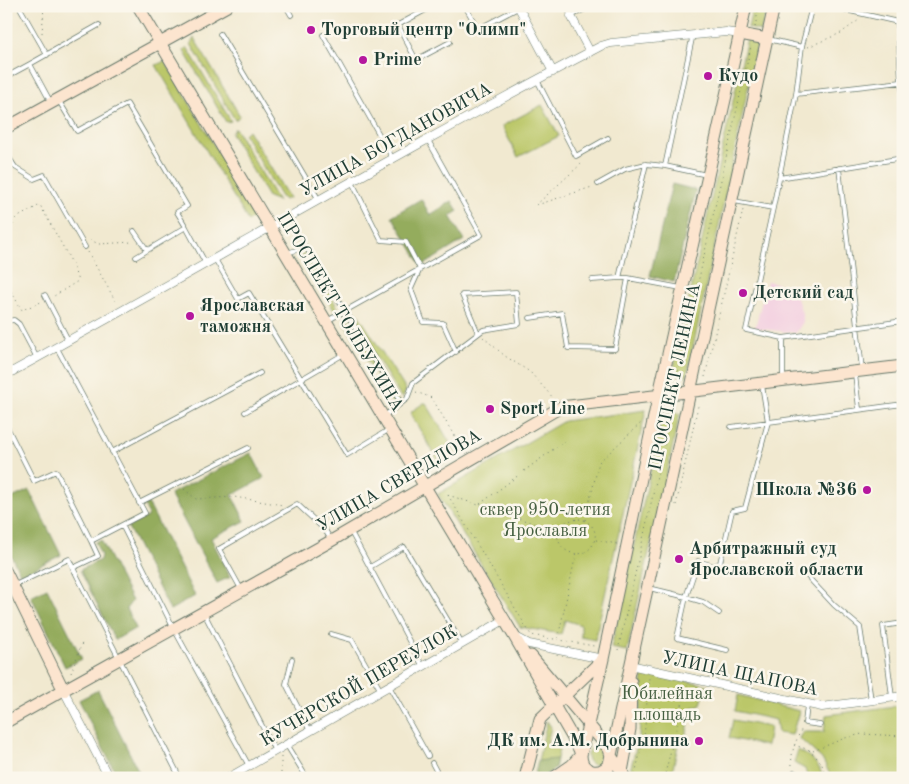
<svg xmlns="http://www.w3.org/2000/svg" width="909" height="784" font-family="'Old Standard TT',serif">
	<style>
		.built { fill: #f3cfe0 }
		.green { fill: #bbc769; stroke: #6d824e }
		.forest { fill: #94ac5d; stroke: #5a7448 }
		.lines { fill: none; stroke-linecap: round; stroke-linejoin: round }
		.lane-casing { stroke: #68796b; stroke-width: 5.5 }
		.street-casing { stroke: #68796b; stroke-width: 9 }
		.secondary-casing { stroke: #68796b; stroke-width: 13 }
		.path { stroke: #68796b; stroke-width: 1; stroke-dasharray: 1 4; stroke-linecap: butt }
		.lane { stroke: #fff; stroke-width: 4 }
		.street { stroke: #fff; stroke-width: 8 }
		.secondary { stroke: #fce5cf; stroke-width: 11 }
		.poi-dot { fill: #b5179e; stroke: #fbf7ec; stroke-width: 2 }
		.labels { text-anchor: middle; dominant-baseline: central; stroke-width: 5; stroke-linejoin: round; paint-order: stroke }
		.poi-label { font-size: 18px; font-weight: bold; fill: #1f3d34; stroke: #fbf7ec; text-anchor: start }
		.street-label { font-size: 18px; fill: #1f3d34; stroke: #fbf7ec }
		.park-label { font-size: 18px; fill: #466041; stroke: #fbf7ec }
	</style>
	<rect width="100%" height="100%" fill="#fbf7ec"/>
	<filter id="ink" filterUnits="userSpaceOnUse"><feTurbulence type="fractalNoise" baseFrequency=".02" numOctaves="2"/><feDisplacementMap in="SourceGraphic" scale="10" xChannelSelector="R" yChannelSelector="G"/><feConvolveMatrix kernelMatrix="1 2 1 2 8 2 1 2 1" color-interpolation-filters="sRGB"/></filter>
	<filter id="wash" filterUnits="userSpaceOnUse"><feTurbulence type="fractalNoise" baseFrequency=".0096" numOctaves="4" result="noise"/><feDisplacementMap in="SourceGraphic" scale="20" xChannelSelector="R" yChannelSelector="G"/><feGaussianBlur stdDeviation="1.12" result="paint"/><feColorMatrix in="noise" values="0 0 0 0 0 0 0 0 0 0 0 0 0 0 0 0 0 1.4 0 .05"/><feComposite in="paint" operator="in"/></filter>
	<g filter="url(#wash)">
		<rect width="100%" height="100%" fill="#f1e9d0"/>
		<path class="built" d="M767,281L793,287L803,316V322L796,333L755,328Z"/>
		<path class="green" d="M753,6H767L761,31L748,28Z
			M194,38L240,116L235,120L191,44Z
			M747,38L758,41L687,376L672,375Z
			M187,47L231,121L226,122L184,51Z
			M165,61L256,217L248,221L156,65Z
			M542,105L559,136L518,157L502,126Z
			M235,128L278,201L268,197L231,133Z
			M248,130L289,198L284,200L281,197L244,134Z
			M306,253L338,308L334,310L302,256Z
			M356,311L406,390L403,398L400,396L352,318Z
			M347,317L399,402L394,405L345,323Z
			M424,403H426L458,456L441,465L411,415L412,411Z
			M646,410L595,640L581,637V625L565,620L561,634L520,627L438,494L564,421Z
			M680,413L627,651L611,648L663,415Z
			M643,672L707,685L701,704L692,708L685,741L679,740L671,778H628L639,737Z
			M738,695L799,711L792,735L778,733L776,720L735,711Z
			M903,705V778H832L822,759L799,738L803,732H824L826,715Z
			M733,720L770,727L767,746L729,738Z
			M547,721L551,727L547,743L559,749L557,759L538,761Z
			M587 756a9 9 0 1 1 18 0a9 9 0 1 1-18 0Z
			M798,750C811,757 819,763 823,778H808L805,769L794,763Z"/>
		<path class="forest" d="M672,184L696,190L674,282L650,276Z
			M421,199L430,215L452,201L458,211L450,216L464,240L422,266L392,216Z
			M251,453L264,478L232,495L245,521L211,538L230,577L217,583L170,494Z
			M29,490L61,555L21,575L6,546V501Z
			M148,503L195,596L170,610L128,527L147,517L148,513L144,505Z
			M101,540L132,601L126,609L136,628L115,640L80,570L100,560L101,555L95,542Z
			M47,588L82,659L65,667L31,596Z
			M98,690L142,778H118L79,700Z
			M557,759L555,769L541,778H534L538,761Z"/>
	</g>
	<g filter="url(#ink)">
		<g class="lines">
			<defs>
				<path id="lane" d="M19,6L47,55
					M286,6L291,15
					M433,6L398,25L416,60L450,42
					M465,6L478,29L518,8
					M566,6L571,16L591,6
					M828,6L898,22
					M220,34L319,200
					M693,34L665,166L707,175
					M323,35L393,159
					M768,39L802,47
					M6,77L30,64
					M537,80L576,156L608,138
					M901,82L903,93
					M796,94L901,82L898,22H903
					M50,101L30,64L99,25
					M59,101L77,131L127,104L187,206L177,212L186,227
					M6,153L15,167L34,179L44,175L85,247
					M665,166L646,164L619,278H628L681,288
					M839,168L862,369
					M779,178L903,158
					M352,182L381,240L406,242L420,269L411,289L423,322L443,323L456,352
					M598,184L625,169L646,164
					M734,201L773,208L746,330L783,338V378
					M773,208L796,94L802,46L812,6
					M134,231L147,250
					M287,253L306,247L401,403
					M136,257L186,227L206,264
					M215,259L238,299L249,293L347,455L390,429
					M592,280L619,278
					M45,295L68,340
					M530,318L562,313L568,348L615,349L628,278
					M6,321L14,320L19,324L37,358
					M327,321L481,235L428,140
					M783,338L903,321
					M855,374L859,409
					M245,412L344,354
					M384,416L407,399L413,383L483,330L519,324L516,292L462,295L478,333
					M6,425L34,481L56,471L91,541L145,513L57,348
					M731,427L903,404
					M112,452L260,373
					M139,503L248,448
					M122,525L174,629L249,766
					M351,532L423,667
					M91,541L98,556L73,568L180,778
					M370,567L404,547L462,644
					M808,577L834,605L860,627L871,700
					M15,585L69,559L73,568
					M649,588L686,597L677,638L727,650
					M241,589L219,549L294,506L297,504L325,530L331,540
					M719,613L703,602L686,597L698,561L714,566L720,563L732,511L745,508L768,422L762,385
					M205,615L275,751
					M331,634L352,640L381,691
					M292,659L286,684L310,731
					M389,686L428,756
					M892,697L883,626L903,623
					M807,705L805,723L820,725
					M286,744L307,778
					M432,763L440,778
					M792,778L794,772"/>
				<path id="street" d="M518,6L553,72
					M571,16L590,52
					M6,375C205,266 400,151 601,46L611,43L726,32L740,34
					M516,637L529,644L603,659
					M630,665L822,707L903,696
					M64,691L109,778
					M228,778L504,620"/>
				<path id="secondary" d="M138,6L514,636L579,749L581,755L575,778
					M740,34L767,39
					M6,128L227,6
					M6,572L64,691
					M531,656L609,749L611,756L623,773
					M6,722L331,541L561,407L903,366
					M610,762C601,777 581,773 581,755L603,659L655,412L746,6
					M621,777L630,729L631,682
					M525,778L540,719L603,659
					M553,778L572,765L580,756
					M606,778L774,6"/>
			</defs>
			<use href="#lane" class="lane-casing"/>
			<use href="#street" class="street-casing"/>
			<use href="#secondary" class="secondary-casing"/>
			<path class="path" d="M308,6L310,10
				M755,27L759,6
				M42,33L44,6
				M808,47L841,33L859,20
				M536,205L581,164
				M537,205L592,187
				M6,212L14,225
				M11,221L40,205L72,263L78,281L54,296
				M90,240L99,244L132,242
				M88,252L116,302
				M6,283L22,310L41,302
				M483,337L505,356L530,372L555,400
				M705,377L743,210
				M676,381L751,46
				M416,392L432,398L463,451
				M184,489L196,499L234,497L283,505
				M448,495L531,635L594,646
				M448,495L557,531
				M480,504L567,439
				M676,505L698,406
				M579,519C611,526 590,568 564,549C559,544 557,538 557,531L567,521Z
				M585,520L599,462L642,422
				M596,540L617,544
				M558,638L576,554
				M618,650L672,410
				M71,673L82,643
				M794,745L813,751L845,738L862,734L903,736
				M809,750L821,762L827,778
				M792,765C790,752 797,739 802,728
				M281,778V757
				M634,778L644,738L649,678
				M664,778L687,685"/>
			<use href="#lane" class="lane"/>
			<use href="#street" class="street"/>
			<use href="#secondary" class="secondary"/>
		</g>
	</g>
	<g class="poi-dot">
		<circle cx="311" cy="30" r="5"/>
		<circle cx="363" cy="60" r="5"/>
		<circle cx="708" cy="76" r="5"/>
		<circle cx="743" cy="293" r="5"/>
		<circle cx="190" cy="316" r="5"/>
		<circle cx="490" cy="409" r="5"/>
		<circle cx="867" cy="490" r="5"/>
		<circle cx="679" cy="559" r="5"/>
		<circle cx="699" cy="741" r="5"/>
	</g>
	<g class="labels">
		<g class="poi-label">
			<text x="321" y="30">Торговый центр "Олимп"</text>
			<text x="373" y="60">Prime</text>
			<text x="718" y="76">Кудо</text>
			<text x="753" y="293">Детский сад</text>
			<text x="200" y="306">Ярославская<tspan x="200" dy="21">таможня</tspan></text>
			<text x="500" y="409">Sport Line</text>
			<text x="857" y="490" text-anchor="end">Школа №36</text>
			<text x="689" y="549">Арбитражный суд<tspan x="689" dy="21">Ярославской области</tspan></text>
			<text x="689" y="741" text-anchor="end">ДК им. А.М. Добрынина</text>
		</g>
		<g class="street-label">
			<text transform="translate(396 140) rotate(-29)">УЛИЦА БОГДАНОВИЧА</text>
			<text transform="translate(340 312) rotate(59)">ПРОСПЕКТ ТОЛБУХИНА</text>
			<text transform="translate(675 377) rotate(-78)">ПРОСПЕКТ ЛЕНИНА</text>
			<text transform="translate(399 481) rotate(-30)">УЛИЦА СВЕРДЛОВА</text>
			<text transform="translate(740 674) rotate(12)">УЛИЦА ЩАПОВА</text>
			<text transform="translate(359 686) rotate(-30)">КУЧЕРСКОЙ ПЕРЕУЛОК</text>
		</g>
		<g class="park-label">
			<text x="545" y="510">сквер 950-летия<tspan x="545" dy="21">Ярославля</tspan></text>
			<text x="667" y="694">Юбилейная<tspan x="667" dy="21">площадь</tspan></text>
		</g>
	</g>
	<rect width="909" height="784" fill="none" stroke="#fbf7ec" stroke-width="25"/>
</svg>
